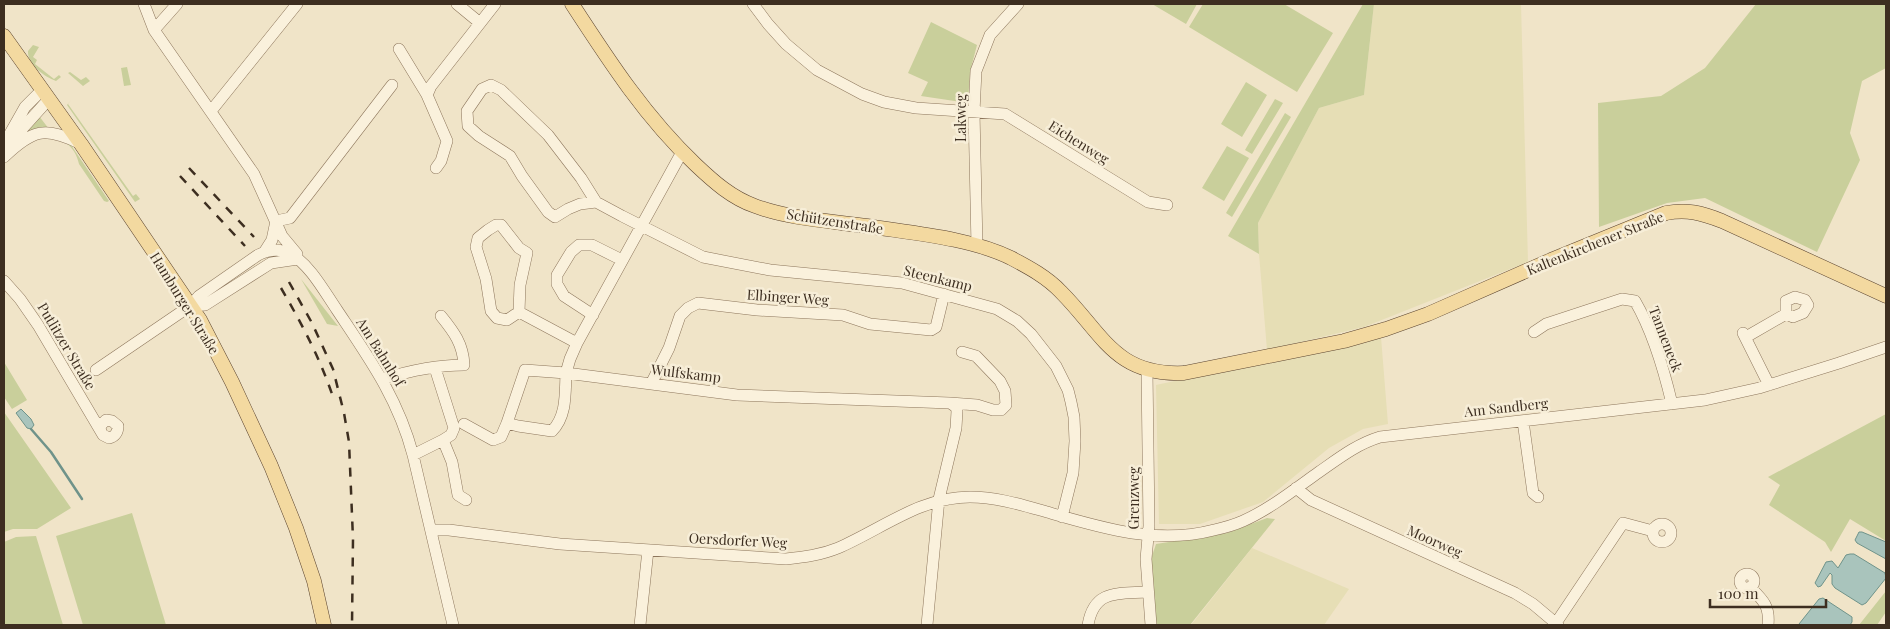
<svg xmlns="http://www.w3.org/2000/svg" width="1890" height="629" font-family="'Playfair Display',serif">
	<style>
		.farmland { fill: #e6deb5 }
		.green { fill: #c9cf9b }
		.water { fill: #a9c4bc; stroke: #6f938a }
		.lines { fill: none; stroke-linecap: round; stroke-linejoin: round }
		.stream { stroke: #6f938a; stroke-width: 2.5 }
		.minor-casing { stroke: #8d765c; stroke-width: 12 }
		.major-casing { stroke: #5b4430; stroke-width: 15 }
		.minor { stroke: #faf1dc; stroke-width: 11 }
		.major { stroke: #f3d9a0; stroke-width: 14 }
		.rail { stroke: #3d2e20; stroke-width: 2.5; stroke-dasharray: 9 9; stroke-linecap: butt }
		.labels { text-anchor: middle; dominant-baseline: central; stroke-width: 5; stroke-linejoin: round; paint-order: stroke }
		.street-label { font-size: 14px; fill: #3d2e20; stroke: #f7eed8 }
	</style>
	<rect width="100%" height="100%" fill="#f0e4c8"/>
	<path class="farmland" d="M1374,4H1521L1528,262L1364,327L1267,350L1259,254L1258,223L1319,108L1364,95Z
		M1381,337L1388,424L1363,429L1329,448L1263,502L1200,524H1159L1156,385Z
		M1252,548L1349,589L1324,625H1191Z"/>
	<path class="green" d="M1152,4H1197L1186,24Z
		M1203,4H1284L1333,33L1297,92L1189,27Z
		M1363,4H1374L1364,95L1319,108L1258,223L1259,254L1228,236Z
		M1756,4H1886V68L1862,81L1850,133L1860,160L1817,252L1705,198L1667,203L1599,227L1598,103L1661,96L1705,68Z
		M931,22L977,45L970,72L968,103L921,96L928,82L908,73Z
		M33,45L39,47L33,57L37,60L35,64L54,79L59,75L61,77L56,81C44,77 27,64 28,51Z
		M127,67L131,85L124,86L121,68Z
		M70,72L81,80L86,77L90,81L83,86L68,73Z
		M1246,82L1267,95L1242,137L1221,124Z
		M1275,99L1283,103L1252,154L1245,150Z
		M71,100L68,104L133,196L136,194L140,199L135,202L67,105Z
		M1285,113L1291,117L1232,217L1226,213Z
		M39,116L49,129L22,139Z
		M66,143L71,145L109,201L107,202L104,201L79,164C77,155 73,148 66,143Z
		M1227,146L1249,158L1224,201L1202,188Z
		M301,279L338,326L327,324Z
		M4,362L27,400L12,409L4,397Z
		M4,412L71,508L37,529H13L4,532Z
		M1886,414V541L1850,519L1831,552L1825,542L1769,505L1780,485L1768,477Z
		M132,513L166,625H83L56,536Z
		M1267,518L1275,519L1190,625H1153L1151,559L1156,544L1227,533Z
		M36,536L63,625H4V542L16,537Z
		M1886,591V612L1877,625H1859Z"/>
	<path class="water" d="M21,409L31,419L34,425L31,429L27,428L16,413Z
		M1859,532H1862L1886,542V559L1857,543L1855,540Z
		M1850,554H1854L1885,573L1886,578L1866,603L1862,605L1835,588L1832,584V575L1830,573L1821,586L1818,587L1815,583L1826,562L1832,561L1838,568L1846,555Z
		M1823,598L1852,617V622L1850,625H1799V624L1819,599Z"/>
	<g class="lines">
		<path class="stream" d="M31,429L51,452L82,499"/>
		<defs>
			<path id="minor" d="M144,4L154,30L254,174L282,236L297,254
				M457,4L480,23
				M753,4L768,24L786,44L817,70L862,94L884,102L916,108L1005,114L1148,202L1167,205
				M154,30L177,4
				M399,49L427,95
				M211,111L297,4
				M4,144L25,107L42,90
				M9,148L22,129L49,99
				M682,152L577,343L570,359L566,373L737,395L950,403L956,407L957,411L956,428L939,499L927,625
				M4,157C33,129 45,126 81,144
				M436,168L441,161L447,141L427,95L431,86L495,4
				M596,202L581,178L548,135L501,90L491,85L482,89L467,111L468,126L479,136L510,156L522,176L548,212L555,217L568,209L580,204L596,202L622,216L703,257L770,270L902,283L997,309L1017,321L1031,334L1056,366L1068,390L1071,402L1074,417L1075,441L1073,473L1062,517
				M276,221L290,218L392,85
				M977,246L974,112L976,71L990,35L1018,4
				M265,251L272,240L276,221
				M4,281L20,299L38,325L103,435L109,438C115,437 118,432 118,426L112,421L106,420L101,425L100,430
				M190,306L205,305L271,263L298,259
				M519,312L507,320L497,318L491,311L486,279L476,247L478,238L488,230L496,225H501L519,248L527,253L520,285L519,312L577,343
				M593,315L564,296L557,284V275L571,252L579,245H592L622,260
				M1534,332L1546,324L1622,299L1635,301C1653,332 1664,370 1672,404
				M1743,333L1769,385
				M1746,337L1786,314L1793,317L1803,313L1808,305L1805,300L1795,297L1786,301V314
				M435,368L454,428L451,435L443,440
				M96,370L190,306L199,296L258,255C268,250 280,248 291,254C310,265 324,291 337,310C369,358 398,398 413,455L453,625
				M525,370L566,373C565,393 567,416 552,431L518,426L507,423Z
				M1147,371L1149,526L1146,559L1151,625
				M383,379C409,371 436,365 464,365C463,344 454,332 441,316
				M651,384L669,348L680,316L688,308L698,303L757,310L843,315L870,324L931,330L936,327L944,294
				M950,403L977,405L993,410H1001L1006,405L1005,391L1000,381L976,356L962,352
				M1523,421L1533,493L1538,497
				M464,424L493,440L501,437L507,423
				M413,455L443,440L452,462L458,495L466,500
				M1296,488L1311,500L1515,593L1533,604L1558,625
				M1653 533a9 9 0 1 1 18 0a9 9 0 1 1-18 0Z
				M432,530H449L560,544L786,559C804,557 821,555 838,548C882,529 920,497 970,497C997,497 1022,505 1047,512C1102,528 1157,545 1214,530C1223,528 1234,525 1243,521C1270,509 1295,489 1319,472C1339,458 1357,444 1380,437L1705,400L1759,388L1839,363L1886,347
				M1740 581a7 7 0 1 1 14 0a7 7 0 1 1-14 0Z
				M1750,587C1763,600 1770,606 1768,625
				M1556,623L1623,523L1653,531
				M640,625L648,550
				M1088,625C1094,589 1118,594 1147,592"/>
			<path id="major" d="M572,4C609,61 646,118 696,165C714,182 732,198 755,206C790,219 830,221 867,226C911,233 971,238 1011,258C1028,267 1047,277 1061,292C1103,334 1115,376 1184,373L1344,341L1386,329L1428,314L1551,260L1666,213C1687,209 1702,213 1722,221L1886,296
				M4,36L81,144L200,320L232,382L271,466L296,528L314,581L324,625"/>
		</defs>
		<use href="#minor" class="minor-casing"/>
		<use href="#major" class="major-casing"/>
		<use href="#minor" class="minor"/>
		<use href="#major" class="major"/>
		<path class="rail" d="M189,168L254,237
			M180,176L245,246
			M289,282L312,323L333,369L344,413L349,442L353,539L352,625
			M281,288C302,324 321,360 334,400"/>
	</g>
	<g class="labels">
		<g class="street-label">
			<text transform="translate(960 118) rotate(-90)">Lakweg</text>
			<text transform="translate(1079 142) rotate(32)">Eichenweg</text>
			<text transform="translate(835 221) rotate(9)">Schützenstraße</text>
			<text transform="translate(1595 243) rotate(-22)">Kaltenkirchener Straße</text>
			<text transform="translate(938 278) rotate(14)">Steenkamp</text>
			<text transform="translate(788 297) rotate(4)">Elbinger Weg</text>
			<text transform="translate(185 303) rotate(58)">Hamburger Straße</text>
			<text transform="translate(1666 339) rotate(69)">Tanneneck</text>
			<text transform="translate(67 346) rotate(59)">Putlitzer Straße</text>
			<text transform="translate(381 352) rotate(58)">Am Bahnhof</text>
			<text transform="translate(686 373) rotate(7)">Wulfskamp</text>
			<text transform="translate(1506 407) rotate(-6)">Am Sandberg</text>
			<text transform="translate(1133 498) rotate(-90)">Grenzweg</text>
			<text transform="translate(738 540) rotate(3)">Oersdorfer Weg</text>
			<text transform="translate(1435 541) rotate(24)">Moorweg</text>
		</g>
	</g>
	<rect width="1890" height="629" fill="none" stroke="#3d2e20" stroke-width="10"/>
	<path d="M1710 599v8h116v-8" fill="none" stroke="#3d2e20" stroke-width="2.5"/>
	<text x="1718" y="599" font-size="15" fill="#3d2e20" stroke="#f7eed8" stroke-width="4" paint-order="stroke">100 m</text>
</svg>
